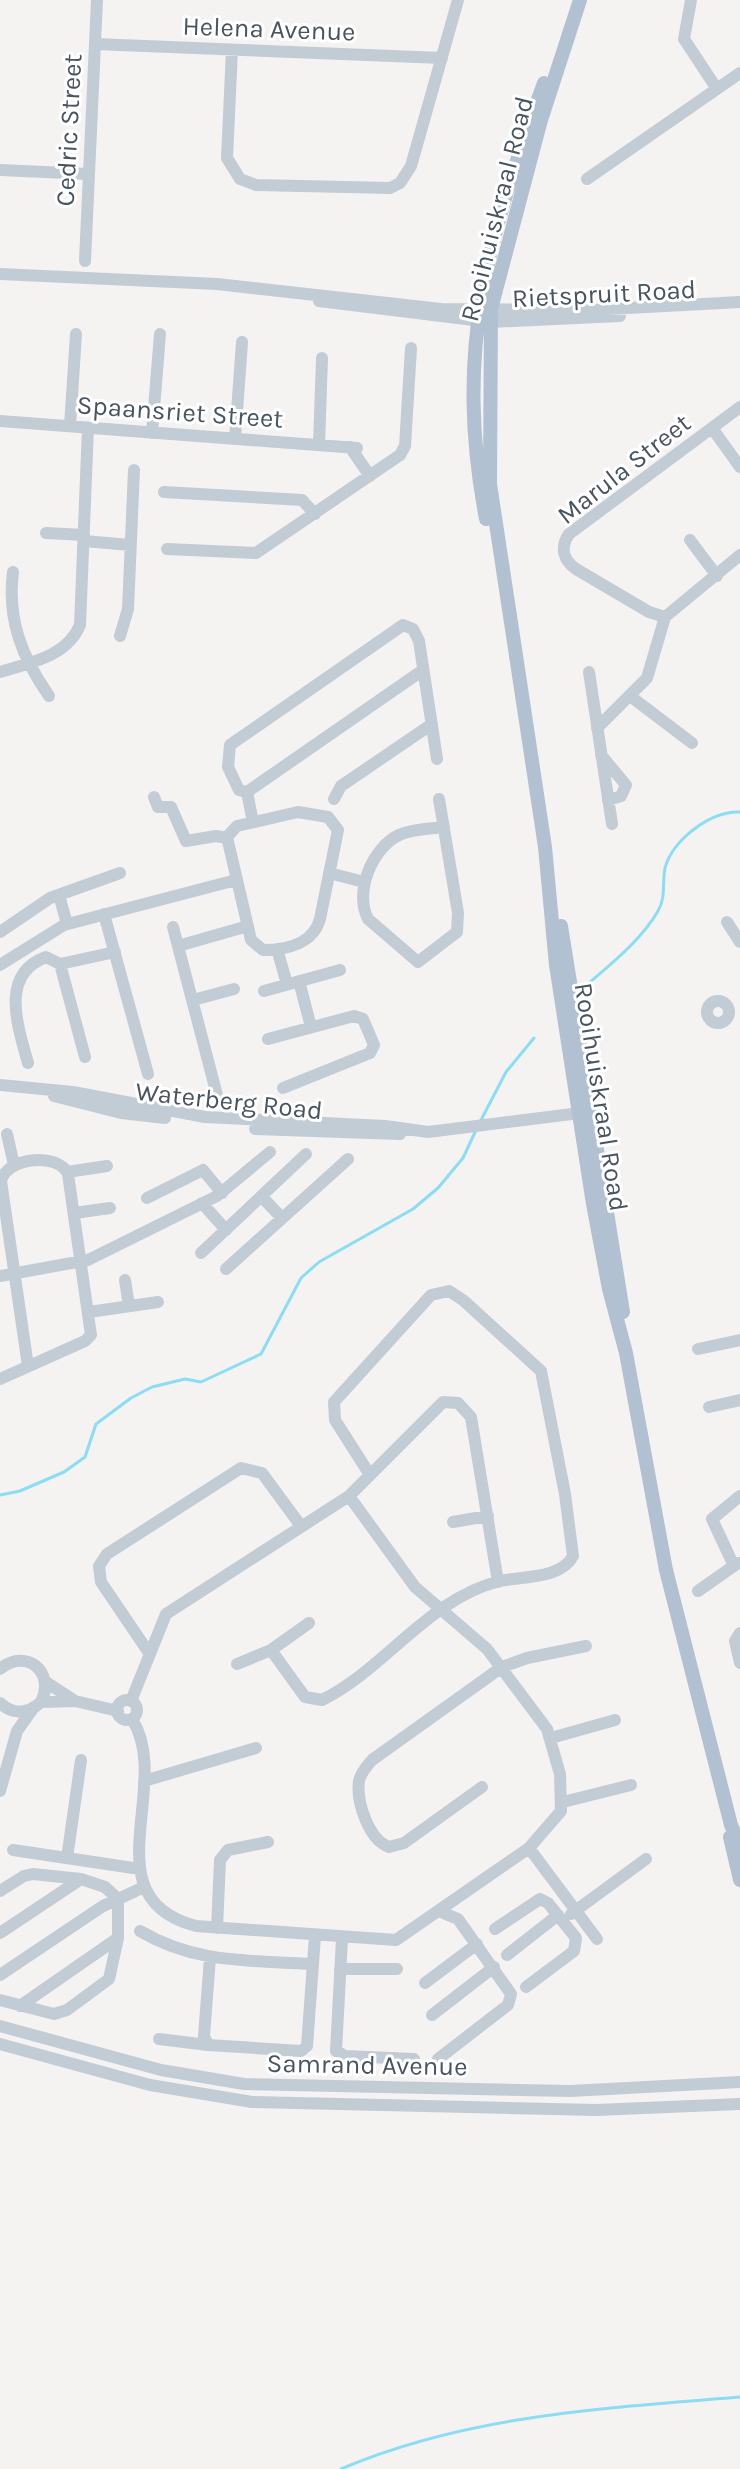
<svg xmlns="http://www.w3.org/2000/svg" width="740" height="2469" font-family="Karla,sans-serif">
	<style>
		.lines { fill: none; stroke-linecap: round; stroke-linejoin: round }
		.stream { stroke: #8addf3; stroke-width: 3 }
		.minor { stroke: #c2ccd4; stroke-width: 12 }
		.major { stroke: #b1c1d2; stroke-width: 14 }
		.labels { text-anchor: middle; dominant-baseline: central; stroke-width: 6; stroke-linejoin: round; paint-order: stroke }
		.street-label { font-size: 26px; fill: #485561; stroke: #fff }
	</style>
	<rect width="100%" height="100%" fill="#f5f2f2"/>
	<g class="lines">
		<path class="stream" d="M589,983C612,963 642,939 658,911C666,898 662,883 665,868C672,840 712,810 740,812
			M480,1122L506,1072L534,1038
			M0,1495L20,1491L64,1472L85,1457L96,1424L131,1398L152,1387L185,1379L201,1382L261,1354L301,1278L319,1262L413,1209L438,1188L463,1158L477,1128
			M341,2469C467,2415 606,2408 740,2397"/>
		<path class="minor" d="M691,0L684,39L717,89
			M95,44L442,58
			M232,50L227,158L240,179L256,185L390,188L400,183L411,166L458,0
			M0,170L89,174
			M587,179L740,73
			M85,261L97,0
			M0,274L217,284L441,309L591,310L740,302
			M319,301L490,322L620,316
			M740,407L569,534C560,547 563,560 576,569L649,612L665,617L740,555
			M0,421L357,448
			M70,426L76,334
			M712,428L740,467
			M152,433L160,334
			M235,439L242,342
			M319,445L322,358
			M350,447L370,476
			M164,492L302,500L315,514
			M46,533L84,535
			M690,540L717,576
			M84,541L130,545
			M167,549L256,553L400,455L405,446L411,348
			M13,572C7,620 22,657 49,696
			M120,636L128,609L134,470
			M0,672C29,663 67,657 80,625L88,428
			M589,672L612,824
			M630,696L692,743
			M597,728L647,678L665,617
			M601,755L626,785L621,796L608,800
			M247,792L423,670
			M154,797L158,807H171L186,841L216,836L227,838
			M334,799L341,786L432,724
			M439,799L458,913L457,932L418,962L368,919C354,892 372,848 399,835C412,829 430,829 444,827
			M298,812L328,817L338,830L320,919C313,944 286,950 263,950L251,940L227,837L237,826Z
			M253,822L247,792L239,790L228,767L230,745L403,625L413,629L419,641L437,759
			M329,873L364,882
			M59,895L67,924
			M104,914L148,1074
			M727,922L740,942
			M173,927L217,1095
			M0,932L50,898L120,873
			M178,946L248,926
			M277,949L287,984
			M60,964L115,952
			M0,965L64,925L236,880
			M299,981L311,1027
			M264,991L340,970
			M193,1000L234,989
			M707 1012a11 11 0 1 1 22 0a11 11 0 1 1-22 0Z
			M268,1039L354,1016L363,1019L374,1045L370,1053L283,1088
			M28,1063C17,1024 0,974 46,957L60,964L85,1057
			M0,1085L73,1092L205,1117L385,1126L428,1132L588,1112
			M54,1096L121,1113L165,1118
			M255,1129L400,1134
			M7,1134L14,1165
			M67,1172L107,1166
			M262,1197L281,1217
			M147,1198L203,1170L222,1193
			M202,1203L226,1230
			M74,1213L110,1208
			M201,1253L306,1154
			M226,1269L348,1159
			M0,1276L88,1260L217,1196L270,1152
			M125,1280L129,1306
			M89,1312L158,1302
			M698,1349L740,1340
			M0,1379L85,1341L91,1335L68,1174C58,1152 7,1157 1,1181L28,1366
			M709,1407L740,1400
			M453,1522L488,1516
			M734,1566L712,1519L740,1496
			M698,1591L738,1563
			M740,1633L735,1641L740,1663
			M271,1650L305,1697L322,1700C385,1669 429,1598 500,1581C523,1576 561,1579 573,1556L565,1494L541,1371L463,1300L449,1291L431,1295L334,1402L335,1420L370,1475
			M149,1653L101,1582L99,1566L107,1554L241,1468L262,1473L301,1526
			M237,1664L271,1650L309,1623
			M0,1669C26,1647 56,1672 41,1702C28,1714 13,1715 0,1703
			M46,1682L75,1701
			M117 1710a10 10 0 1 1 20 0a10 10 0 1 1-20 0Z
			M131,1701L166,1614L349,1496L443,1402L458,1403L471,1417L498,1582
			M41,1702L75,1701L118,1711
			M132,1719C174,1785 89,1898 196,1926L396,1940L529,1848L561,1811L560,1774L547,1729L487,1649L415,1587L349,1496
			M551,1738L615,1720
			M144,1781L256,1748
			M482,1787L404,1843L389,1847C369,1840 356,1802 359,1781C361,1772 367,1766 372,1760L502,1667L527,1658L586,1646
			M0,1791L17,1731L32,1710
			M563,1802L631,1785
			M529,1848L597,1939
			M13,1850L140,1869
			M67,1858L81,1760
			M0,1891L24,1876L33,1874L81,1879L105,1887L118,1899V1938L109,1979L67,2010L54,2014L0,2000
			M571,1914L646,1859
			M217,1928L220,1860L228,1850L268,1842
			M495,1929L540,1899L548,1903L576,1938L574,1951L526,1987
			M140,1931C196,1964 248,1960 311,1964
			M0,1933L81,1879
			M342,1939L336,2051L345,2056L414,2059
			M507,1955L558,1915
			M210,1958L204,2036L208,2045L301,2051L307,2046L315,1936
			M340,1969H397
			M0,1975L103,1906L144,1887
			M425,1983L477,1944
			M20,2006L118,1938
			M432,2015L494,1967
			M0,2026L161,2070L244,2084L570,2091L740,2082
			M159,2039L208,2045
			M0,2044L150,2085L252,2102L596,2110L740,2104
			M438,2059L508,2005L511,1994L458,1919L441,1912"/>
		<path class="major" d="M580,0L541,120L491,309L490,484L545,847L556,965L593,1204L609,1289L626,1353L666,1570L731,1825L740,1846
			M486,519C454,350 487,241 544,83
			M561,926L623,1312
			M730,1837L740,1880"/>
	</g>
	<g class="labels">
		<g class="street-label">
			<text transform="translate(269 29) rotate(2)">Helena Avenue</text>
			<text transform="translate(69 130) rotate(-87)">Cedric Street</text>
			<text transform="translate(497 209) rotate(-76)">Rooihuiskraal Road</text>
			<text transform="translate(604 294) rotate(-3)">Rietspruit Road</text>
			<text transform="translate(180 412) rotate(4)">Spaansriet Street</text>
			<text transform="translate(624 469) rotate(-38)">Marula Street</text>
			<text transform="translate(601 1097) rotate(81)">Rooihuiskraal Road</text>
			<text transform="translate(229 1101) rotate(6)">Waterberg Road</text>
			<text transform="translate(367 2065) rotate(1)">Samrand Avenue</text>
		</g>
	</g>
</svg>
